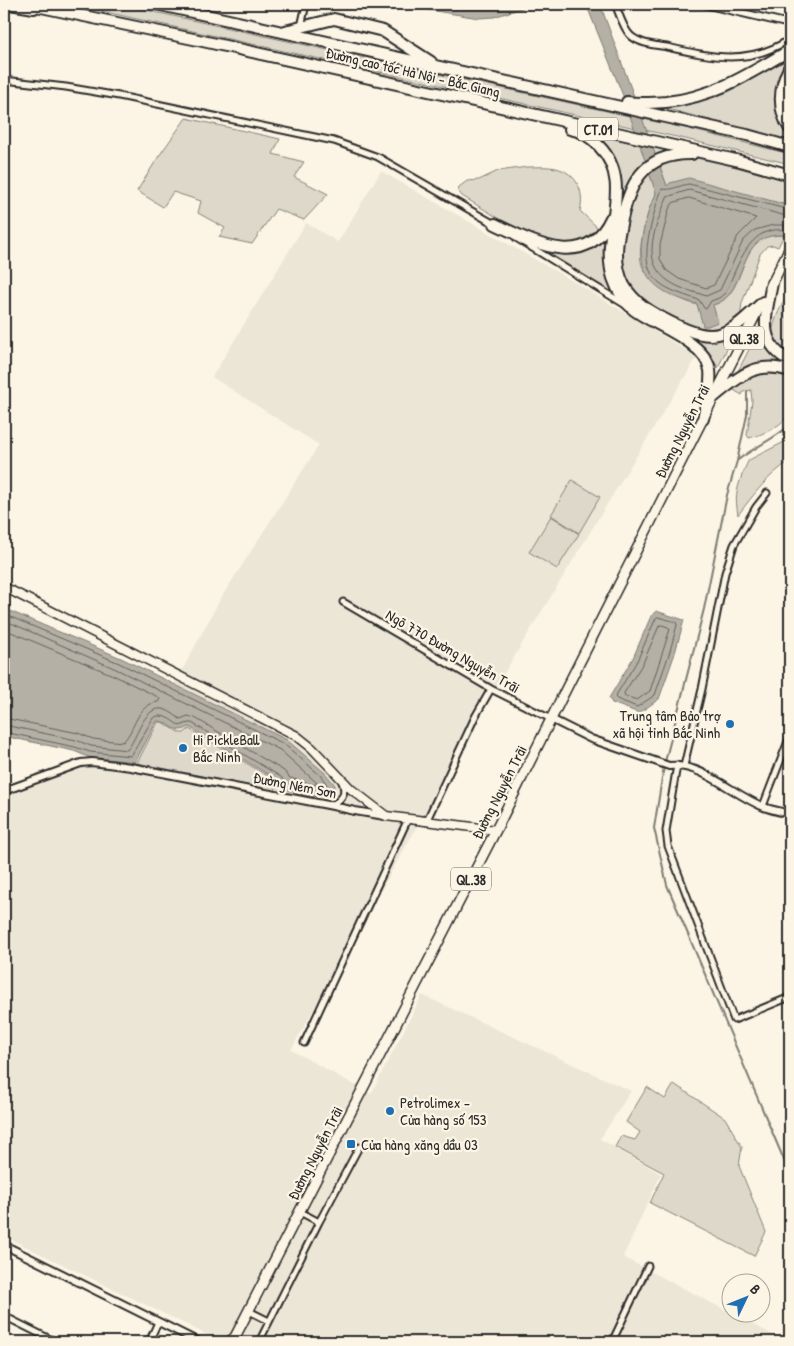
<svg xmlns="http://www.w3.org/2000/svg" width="794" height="1346" font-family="'Patrick Hand',sans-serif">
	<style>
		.built { fill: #ece6d7 }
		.green { fill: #ded8ca; stroke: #84827a }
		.water { fill: #b4b0a5; stroke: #7d7b74 }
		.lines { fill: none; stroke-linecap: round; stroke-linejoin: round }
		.shore { stroke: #62605c; stroke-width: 1 }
		.stream { stroke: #7d7b74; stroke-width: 2 }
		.minor-casing { stroke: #2b2b2b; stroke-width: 9 }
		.tertiary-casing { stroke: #2b2b2b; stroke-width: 10 }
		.secondary-casing { stroke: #2b2b2b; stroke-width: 11 }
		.trunk-casing { stroke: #2b2b2b; stroke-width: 12 }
		.motorway-casing { stroke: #2b2b2b; stroke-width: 14 }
		.minor { stroke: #fcf5e5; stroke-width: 5 }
		.tertiary { stroke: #fcf5e5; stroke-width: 6 }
		.secondary { stroke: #fcf5e5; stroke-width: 8 }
		.trunk { stroke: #fcf5e5; stroke-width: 9 }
		.motorway { stroke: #fcf5e5; stroke-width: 10 }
		.poi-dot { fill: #1f6fb2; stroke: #fcf5e5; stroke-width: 2 }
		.labels { text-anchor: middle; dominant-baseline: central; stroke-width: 4.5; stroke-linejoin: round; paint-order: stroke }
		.shield { fill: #fcf5e5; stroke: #6a6863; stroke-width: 1 }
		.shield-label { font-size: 14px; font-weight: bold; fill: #2b2b2b }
		.street-label { font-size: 15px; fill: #2b2b2b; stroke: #fcf5e5 }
		.poi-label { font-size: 15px; fill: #2b2b2b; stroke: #fcf5e5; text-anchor: start }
	</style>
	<rect width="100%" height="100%" fill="#fcf5e5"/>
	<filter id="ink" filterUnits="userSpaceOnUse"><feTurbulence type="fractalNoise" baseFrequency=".02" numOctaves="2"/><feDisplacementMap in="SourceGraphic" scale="10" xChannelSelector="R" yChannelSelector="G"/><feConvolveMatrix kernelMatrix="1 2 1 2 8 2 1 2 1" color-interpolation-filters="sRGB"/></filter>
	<g filter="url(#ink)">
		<path class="built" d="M381,171L583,287L697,357L498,683L291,1050L371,1094L422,995L631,1091L600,1139L661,1174L623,1257L787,1342H222L4,1236V785L83,759L132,763L221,598L319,445L212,377L306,223L338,242Z"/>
		<path class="green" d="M69,4H118L689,129L790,154V164L681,138Z
			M790,55V60L786,65L781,120L790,137V141L664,108C683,105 701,101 720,95C745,86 768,69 790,55Z
			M186,118L280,139L273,154L304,162L294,177L328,194L304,220L276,209L252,244L219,237L225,228L198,213L201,201L173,192L163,207L137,191L159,156Z
			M590,130L682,150L628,185L620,204L614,160L610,152Z
			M693,157L790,179V206L759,198L667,186L659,164L667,161Z
			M528,167C537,167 548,166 556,168C577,173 585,192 580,211L598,228L585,239L573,243L552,245L518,230L462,196L458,191L459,187L467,181L479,180L498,171Z
			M649,172L656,193C655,198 652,202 650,207C645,222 635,256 644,270C650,279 663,286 671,292C681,301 699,308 713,305C743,297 738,255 761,239C767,235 777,236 784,235L778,247L773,245L767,246L760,254L742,303L740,319L718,331L697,329L657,310L641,299L626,281L619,252L633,194Z
			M606,234C606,252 603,271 612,288L611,291L544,253L545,251L562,253Z
			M790,293V356L778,348L771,336C774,322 780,303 790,293Z
			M760,328C767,349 771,354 790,365V367L735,377Z
			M734,333L718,368C710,352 703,343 688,335L722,338Z
			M766,372L790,375C790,384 793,402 790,410C786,425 762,435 749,438L747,435L752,401L751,390L743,392L742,395L732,389C742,381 754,374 766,372Z
			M790,439V461C768,475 754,494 738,515C735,497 736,492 742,475C745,470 745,466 749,460Z
			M572,480L600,497L579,533L551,515Z
			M551,516L579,534L557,569L529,552Z
			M158,722H162L180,733H184L189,729L278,782L275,791L137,763Z
			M674,1084L725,1118L742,1147L739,1166L766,1232L754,1256L650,1203L664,1173L615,1147L621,1136L635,1140L640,1132L626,1122L647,1087L665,1099Z"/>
		<path class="water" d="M391,4H435L482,8L504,4H534L494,17L479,18Z
			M586,4H600L667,186L670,183L689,178L790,206V237C784,234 777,235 771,236C736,243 746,297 713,305L718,322L708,326H703L697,304C639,289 632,262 650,207C652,202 655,198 656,193L624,98Z
			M5,609L121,658L287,740L325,773L335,785L334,791C319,804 294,791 278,787L279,781L189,727C174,736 171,721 157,721L135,762L88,757L74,751L4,736V611Z
			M656,611L684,620L675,653L659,699L639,713L612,703L609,698L633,658L651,616Z"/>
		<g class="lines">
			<path class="shore" d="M689,198L756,218L738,236L714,285L706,288L679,279L666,270L660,259V245L669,209L673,203Z
				M790,210L689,184C680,185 671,191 662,189C657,201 653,216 650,230C639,278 657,287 699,300L704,308L706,309L711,301L719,298L725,293C739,265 749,221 790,231
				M790,217L689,190L667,197C655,229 636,266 677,286C686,291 697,292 706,296L720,290L743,241L755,230L773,225H790
				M4,614L119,663L284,744L321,776L329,788C319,797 298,787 285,783L281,777L192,723H188L180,726C172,721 163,712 153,718L131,756L90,752L75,747L4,732
				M658,617L676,622L677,625L670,651L655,695L637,707L617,699L615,697L637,661L656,618Z
				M4,620L116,669L280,750L317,783L314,785L290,778L284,771L195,718L188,716L180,719C176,716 171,712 166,710C144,702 138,738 127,750L91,746L76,740L4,725
				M662,625L668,627L670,629L650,691L637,700L625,696L624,693L643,663L659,626Z
				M4,629L113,675L158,697L160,699L158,702C136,705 136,729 123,742L93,739L78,733L4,718"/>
			<path class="stream" d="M738,460C755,447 774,439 790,425
				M665,762L704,609L727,495L737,461L747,415V391
				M664,766L654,828L667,885L790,1174"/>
			<defs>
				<path id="minor" d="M615,4C619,13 623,28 630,35C639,44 655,45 667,47C711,57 749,66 790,39
					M301,27L306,4
					M4,80L66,87L119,96L334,141L378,157L496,225
					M516,238L624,304
					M343,602L491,689L551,719
					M677,765L666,831L668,846L734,1020L790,997
					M684,766L702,689L725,573L734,545L756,507L767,493
					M330,805C341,801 347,794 342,782
					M763,806L790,736
					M426,822L475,717L491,689
					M304,1043L408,819
					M319,1222L359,1147
					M249,1311L269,1321
					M4,1316L56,1342
					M149,1342L158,1322
					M259,1342L319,1222L300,1212
					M612,1342L648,1266"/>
				<path id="tertiary" d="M704,4L790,24
					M551,719L591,739L669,766C703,763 733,795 764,807C772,810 782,812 790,814
					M4,791L81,763L92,762L131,767L333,806L355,811L385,816
					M4,1245L199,1342"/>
				<path id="secondary" d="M4,587L297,736L312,748L351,789L386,816L496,830"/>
				<path id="trunk" d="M770,288L790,247
					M229,1342L235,1337L496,830L561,699L760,306"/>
				<path id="motorway" d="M10,4L34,8
					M27,4L198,40L582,125L740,161L790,175
					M156,4L747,135L790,147
					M285,31L334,19L383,31L431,62
					M790,66C779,87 777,109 790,129
					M627,102C640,104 653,103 666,102C714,97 749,74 790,50
					M570,129C582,131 591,137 599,146C636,184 599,234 613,278C617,290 624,302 634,310C655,326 705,341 710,370C712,386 706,403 703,419
					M692,154C642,153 628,185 620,229C616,247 615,268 624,285C634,303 652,313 670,322C717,346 728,335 763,302
					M495,224C533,242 586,272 611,218
					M772,283C766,316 756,342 790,361
					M715,396C740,376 756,360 790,371"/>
			</defs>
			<use href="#minor" class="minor-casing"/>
			<use href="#tertiary" class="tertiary-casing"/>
			<use href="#secondary" class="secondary-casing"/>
			<use href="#trunk" class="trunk-casing"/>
			<use href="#motorway" class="motorway-casing"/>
			<use href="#minor" class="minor"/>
			<use href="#tertiary" class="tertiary"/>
			<use href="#secondary" class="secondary"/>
			<use href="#trunk" class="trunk"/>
			<use href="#motorway" class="motorway"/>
		</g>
	</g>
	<g class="poi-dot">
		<circle cx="730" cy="724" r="5"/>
		<circle cx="183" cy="748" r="5"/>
		<circle cx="390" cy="1111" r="5"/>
		<rect x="346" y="1139" width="10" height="10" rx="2.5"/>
	</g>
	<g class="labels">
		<g class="shield">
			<rect x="578" y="117.5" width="40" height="23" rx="4"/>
			<rect x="724" y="326.5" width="40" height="23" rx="4"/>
			<rect x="451" y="867.5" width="40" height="23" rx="4"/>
		</g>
		<g class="shield-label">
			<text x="598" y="129">CT.01</text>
			<text x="744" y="338">QL.38</text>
			<text x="471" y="879">QL.38</text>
		</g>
		<g class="street-label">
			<text transform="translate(413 72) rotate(13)">Đường cao tốc Hà Nội - Bắc Giang</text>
			<text transform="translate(682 431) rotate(-63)">Đường Nguyễn Trãi</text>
			<text transform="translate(453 651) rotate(30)">Ngõ 770 Đường Nguyễn Trãi</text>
			<text transform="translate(295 785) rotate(11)">Đường Ném Sơn</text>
			<text transform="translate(499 792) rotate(-63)">Đường Nguyễn Trãi</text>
			<text transform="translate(315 1153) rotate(-63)">Đường Nguyễn Trãi</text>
		</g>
		<g class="poi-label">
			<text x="720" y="715" text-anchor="end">Trung tâm Bảo trợ<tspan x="720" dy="17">xã hội tỉnh Bắc Ninh</tspan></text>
			<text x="193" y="739">Hi PickleBall<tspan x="193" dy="17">Bắc Ninh</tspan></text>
			<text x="400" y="1102">Petrolimex –<tspan x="400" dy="17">Cửa hàng số 153</tspan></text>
			<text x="361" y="1144">Cửa hàng xăng dầu 03</text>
		</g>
	</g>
	<rect width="794" height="1346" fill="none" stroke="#fcf5e5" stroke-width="20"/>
	<rect x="10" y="10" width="774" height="1326" fill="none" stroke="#2b2b2b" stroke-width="2" filter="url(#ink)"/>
	<g transform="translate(746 1298) rotate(47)"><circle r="24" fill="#fcf5e5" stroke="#a8a49b"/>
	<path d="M0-4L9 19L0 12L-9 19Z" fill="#1f6fb2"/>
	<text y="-8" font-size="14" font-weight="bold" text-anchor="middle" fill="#2b2b2b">B</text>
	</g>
</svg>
